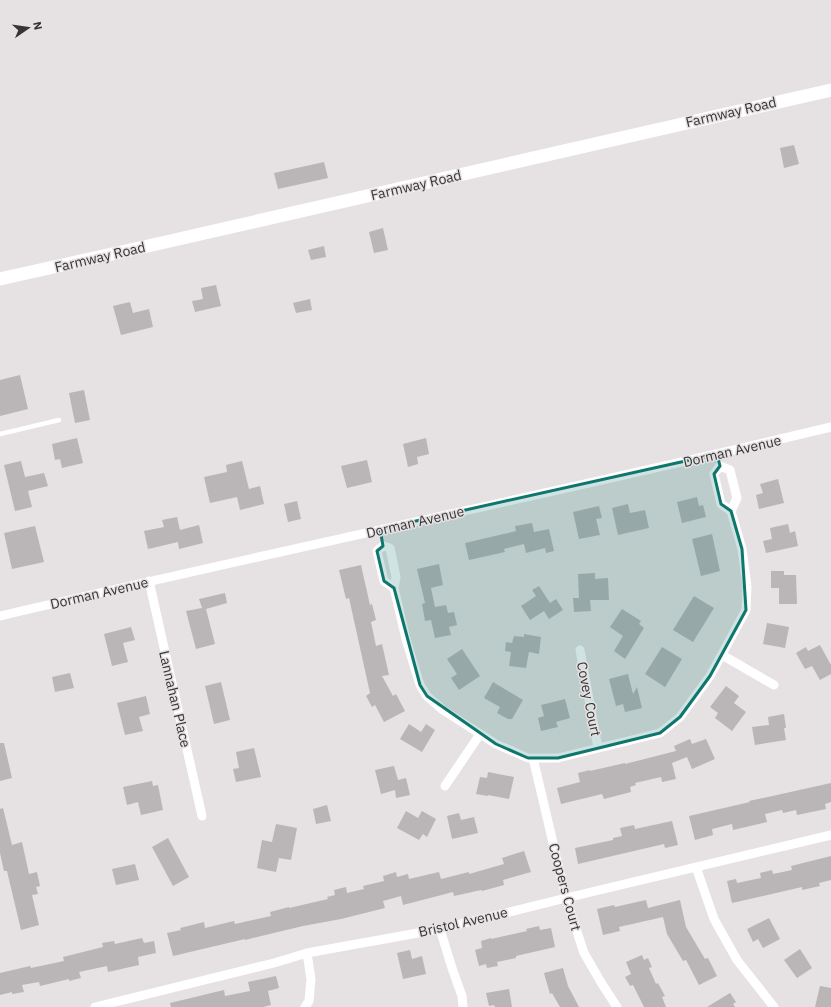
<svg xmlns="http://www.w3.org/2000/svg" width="831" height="1007" font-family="'IBM Plex Sans',sans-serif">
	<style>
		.building { fill: #bab5b7 }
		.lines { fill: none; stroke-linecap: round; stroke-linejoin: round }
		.lane { stroke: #fff; stroke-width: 4.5 }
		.street { stroke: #fff; stroke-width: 9 }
		.secondary { stroke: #fff; stroke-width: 13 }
		.marked { fill: #0f766e; fill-opacity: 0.2; stroke: #0f766e; stroke-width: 3; stroke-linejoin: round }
		.labels { text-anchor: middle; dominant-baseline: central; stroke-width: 3; stroke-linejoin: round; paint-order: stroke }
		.street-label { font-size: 14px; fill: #363435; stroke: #e6e1e3 }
	</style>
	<rect width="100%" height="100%" fill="#e6e1e3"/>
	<path class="building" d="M794,145L799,164L784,168L780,148Z
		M324,162L328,178L278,189L274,173Z
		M383,228L388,250L374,253L369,232Z
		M324,246L326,257L311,260L308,250Z
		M216,285L221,306L195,312L192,301L203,299L201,288Z
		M310,299L312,310L296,313L293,303Z
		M130,302L133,313L149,309L153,327L121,335L113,306Z
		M20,375L28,409L0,416V380Z
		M84,390L90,420L75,423L69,393Z
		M77,438L83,463L62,468L60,459L55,460L52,444Z
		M426,438L429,454L417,457L418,464L408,467L403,444Z
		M367,460L372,482L347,488L341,466Z
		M21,461L25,477L44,473L48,486L28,491L32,507L15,511L4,465Z
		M242,461L249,489L260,486L264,504L240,510L237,497L210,503L204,477L227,472L226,465Z
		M778,479L784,503L759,509L756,495L763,493L760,484Z
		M697,497L699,506L703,505L706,517L682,523L677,502Z
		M297,501L301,519L288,522L284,504Z
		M628,504L630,513L645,510L649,528L618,535L612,508Z
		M599,506L602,518L596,519L600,535L579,539L573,512Z
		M177,517L180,530L199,525L203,543L179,549L178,542L148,549L144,531L164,527L162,520Z
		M532,523L534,532L549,529L554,551L546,553L545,548L526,553L524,544L504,549L505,552L469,560L465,543L516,531L515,526Z
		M788,524L790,533L795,531L798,546L766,553L763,541L772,539L770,528Z
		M35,526L44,562L12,569L4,533Z
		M712,534L720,571L701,576L692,539Z
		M439,564L443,585L431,588L435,607L446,605L448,613L454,612L457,625L449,627L451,635L435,638L431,620L425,621L422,604L425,603L417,569Z
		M361,565L370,605L372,604L376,620L371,622L376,646L382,644L389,675L382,676L393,696L396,694L405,711L384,722L375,705L372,707L366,696L370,693L349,598L346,599L339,570Z
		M771,571H784V575H796L797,604H779V588H771Z
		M595,573V579L608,578L609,600H590L591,611L574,612L573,598H579L578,574Z
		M539,586L550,603L556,599L563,610L549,619L544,611L530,620L521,606L536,596L532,590Z
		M225,593L227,603L206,609L215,644L196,649L186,611L202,608L199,599Z
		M694,596L714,608L693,642L673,630Z
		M622,609L641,621L639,624L644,628L625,659L614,651L623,636L610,627Z
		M767,623L789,627L785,648L763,644Z
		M131,627L135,640L123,643L128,662L112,666L104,634Z
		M524,634L541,637L539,654L529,652L526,668L509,666L511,652L505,651L506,642L512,643L514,636L524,637Z
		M820,645L831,665V674L820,680L812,666L805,669L796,653L806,647L808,651Z
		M662,647L682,659L665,687L645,674Z
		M462,649L480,676L459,690L451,678L457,674L447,659Z
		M70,673L74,688L55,692L52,677Z
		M628,674L633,694L637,687L642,708L625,712L623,704L616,706L609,679Z
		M221,682L230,720L214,724L205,686Z
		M493,682L523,700L512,719H508L497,713L500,707L484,698Z
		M726,686L739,696L734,703L746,712L732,731L715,718L718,713L710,707Z
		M146,696L150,714L139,717L143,731L125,735L117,703Z
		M565,699L570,718L556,722L558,727L541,731L538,718L544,716L541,705Z
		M784,714L786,728H784L786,740L755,745L752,727L769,725L768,717Z
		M409,724L421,732L426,724L435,730L422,752L400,739Z
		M690,739L692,744L706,739L715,759L692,769L687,757L672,763L676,779L662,782L661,777L635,783L636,785L630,787L631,792L604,799L602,794L561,804L557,788L580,782L578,773L590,770V771L625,763V764L676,751L674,746Z
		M0,743H4L12,778L0,781Z
		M254,748L261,777L236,782L233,769L239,768L236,752Z
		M394,766L398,780L406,778L410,795L396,798L395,790L381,794L375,770Z
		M488,772L514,777L509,799L488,795V796L476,794L480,777L487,778Z
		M152,781L153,786L158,785L163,810L141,815L138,802L127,805L123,787Z
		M831,783V802L825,804L826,809L797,815L796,810L783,813L782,810L765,814L767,822L733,830L732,824L712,829L713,835L695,840L689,816L750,802L749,801L768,797Z
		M327,805L331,821L316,824L313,809Z
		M3,808L12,845L22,842L29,874L37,872L40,886L36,887L38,894L32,895L39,925L21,930L7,871H4L0,853V809Z
		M406,811L418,818L422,811L436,819L427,837L423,834L419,840L397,828Z
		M459,813L461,820L474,817L478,833L452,839L447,816Z
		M672,821L678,845L665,848L664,844L578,864L575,848L613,840V838L622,836L620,828L634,825L635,829Z
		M276,824L297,828L291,860L279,858L276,872L257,868L262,840L272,842Z
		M168,838L189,877L173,886L152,847Z
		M524,851L531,872L503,880L504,885L482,891L481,890L454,896L453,892L403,905L401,896L383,901L385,908L341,919L303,926L245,940V939L173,956L167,933L181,930L180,928L204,922L205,928L234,921L235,924L271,916L270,912L289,907V908L328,899L327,897L335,895L334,890L346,887L347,893L364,889L363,886L384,881L383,876L396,872L397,877L408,874L409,879L439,872L441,879L469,872V874L504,864L502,858Z
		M831,856V880L819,883L820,886L802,890V887L732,903L727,881L736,879L737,883L761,878L760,873L772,870L773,874L792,870L791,866Z
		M135,864L139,880L116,885L112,869Z
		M646,900L648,908L680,900L686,927L705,959L708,958L717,976L699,985L686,960L683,961L667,934L663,917L619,927L620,931L603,935L597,909L614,905L615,907Z
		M769,918L780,939L763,948L758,939L753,942L747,929Z
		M539,926L540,930L551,928L555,947L516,956V958L497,962L498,966L487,968L486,964L479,966L475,950L482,948L481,941L491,938V939L527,931L526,929Z
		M142,938L144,943L154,941L156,953L138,957L139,965L108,972L107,966L79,972L81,978L69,981V979L40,986L39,982L22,985L24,992L12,994V992L0,995V973L30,966L31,968L64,961L63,957L103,947L102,943L114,941L115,944Z
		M800,949L812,968L797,978L784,960Z
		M410,950L412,959L422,956L426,974L403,979L397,953Z
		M642,955L644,960L648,958L652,967L649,968L656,984L658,983L665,996L662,997L666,1007H644L633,985L630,986L625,977L631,974L626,962Z
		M563,968L568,986L579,1007H560L552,993L550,994L544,973Z
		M276,976L279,988L268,991L271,1005L263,1007H171L170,1003L224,990L225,996L250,991L248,982Z
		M820,986L831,988V1007H815Z
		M509,989L512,1007H495L494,1005L489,1006L486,993Z
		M730,993L736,1002L733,1004L735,1007H707Z"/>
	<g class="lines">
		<path class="lane" d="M0,434L59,420"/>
		<path class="street" d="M720,466L730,470L737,498L731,511L721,504L714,474Z
			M383,546L390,548L396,577L394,588L384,581L377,551Z
			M149,581L202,816
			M394,588L406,639L420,685L427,696L443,710L496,744L528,758H558L660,733L680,717L710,676L746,610L747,586L742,549L731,511
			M0,616C276,551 555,493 831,427
			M580,650L598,748
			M722,655L774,685
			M533,758L566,898L584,953L602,984L617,1007
			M445,786L480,734
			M696,867L714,919L737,960L774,1007
			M440,929L452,968L462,996L463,1007
			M95,1007L274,963L307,953L440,929L566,898L831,835
			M305,1007L309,1001L311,979L307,953"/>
		<path class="secondary" d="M0,279L148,246L831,90"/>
	</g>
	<path class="marked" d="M717,454L720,466L714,474L721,504L731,511L742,549L746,610L710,676L680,717L660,733L558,758H528L496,744L427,696L420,685L394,588L384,581L377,551L383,546L380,529Z"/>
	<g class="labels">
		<g class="street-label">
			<text transform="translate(731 112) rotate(-13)">Farmway Road</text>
			<text transform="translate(416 185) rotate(-13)">Farmway Road</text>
			<text transform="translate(100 257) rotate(-13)">Farmway Road</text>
			<text transform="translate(732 451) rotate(-13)">Dorman Avenue</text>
			<text transform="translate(415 522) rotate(-13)">Dorman Avenue</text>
			<text transform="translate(99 593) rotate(-13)">Dorman Avenue</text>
			<text transform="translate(175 699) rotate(77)">Lannahan Place</text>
			<text transform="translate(589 699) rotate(79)">Covey Court</text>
			<text transform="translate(565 887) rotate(75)">Coopers Court</text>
			<text transform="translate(463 922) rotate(-13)">Bristol Avenue</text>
		</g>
	</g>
	<g transform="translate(28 28) rotate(77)" stroke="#e6e1e3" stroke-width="3" paint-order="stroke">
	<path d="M0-3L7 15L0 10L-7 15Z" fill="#363435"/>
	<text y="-6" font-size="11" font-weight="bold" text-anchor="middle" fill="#363435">N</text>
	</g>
</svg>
